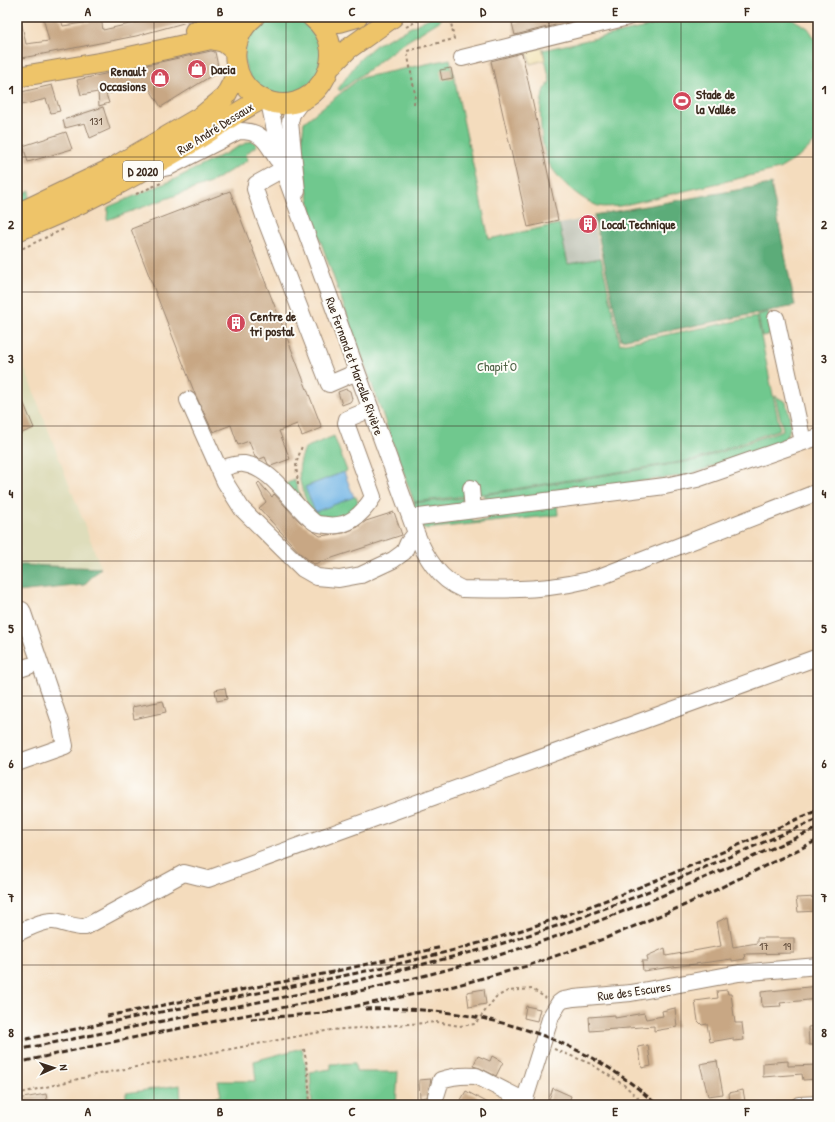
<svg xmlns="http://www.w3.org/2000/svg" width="835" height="1122" font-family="'Patrick Hand',sans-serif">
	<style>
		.built { fill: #deddbb }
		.industrial { fill: #c3c6b9 }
		.green { fill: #70c88e; stroke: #567956 }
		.forest { fill: #5cac79; stroke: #4c6b4c }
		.sand { fill: #eeda9e; stroke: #94825e }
		.water { fill: #6fb4e5; stroke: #556f82 }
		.building { fill: #c8a784 }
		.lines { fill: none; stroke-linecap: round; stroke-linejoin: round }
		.minor-casing { stroke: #98836e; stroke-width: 18 }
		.major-casing { stroke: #98836e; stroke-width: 22 }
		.path { stroke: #98836e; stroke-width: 2; stroke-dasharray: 3 3; stroke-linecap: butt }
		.minor { stroke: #fff; stroke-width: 16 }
		.major { stroke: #eec469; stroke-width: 20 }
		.rail { stroke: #3b2a1e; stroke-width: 3; stroke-dasharray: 6 3; stroke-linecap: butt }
		.grid { fill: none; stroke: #3b2a1e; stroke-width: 1; stroke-opacity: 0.55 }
		.labels { text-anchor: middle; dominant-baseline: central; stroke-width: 4; stroke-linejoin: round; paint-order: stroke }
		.number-label { font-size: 11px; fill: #5e4938 }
		.shield { fill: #fdfcf7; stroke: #75695f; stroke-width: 1 }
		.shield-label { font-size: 12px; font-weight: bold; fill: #3b2a1e }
		.poi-label { font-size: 13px; font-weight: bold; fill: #3b2a1e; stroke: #fdfcf7; text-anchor: start }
		.street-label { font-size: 13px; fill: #3b2a1e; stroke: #fdfcf7 }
		.park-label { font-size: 13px; fill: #4e6145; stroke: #fdfcf7 }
		.neatline { fill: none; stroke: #3b2a1e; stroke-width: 1.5 }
		.grid-label { font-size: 13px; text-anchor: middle; font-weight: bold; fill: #3b2a1e }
	</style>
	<rect width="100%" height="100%" fill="#fdfcf7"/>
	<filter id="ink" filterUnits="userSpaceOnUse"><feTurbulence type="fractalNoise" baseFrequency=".025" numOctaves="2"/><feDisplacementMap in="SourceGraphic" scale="8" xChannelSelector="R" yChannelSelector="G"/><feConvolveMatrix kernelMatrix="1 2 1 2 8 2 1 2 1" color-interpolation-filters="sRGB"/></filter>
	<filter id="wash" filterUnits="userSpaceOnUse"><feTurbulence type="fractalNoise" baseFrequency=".012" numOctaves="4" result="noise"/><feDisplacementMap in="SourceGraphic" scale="16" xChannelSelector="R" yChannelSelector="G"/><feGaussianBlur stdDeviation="0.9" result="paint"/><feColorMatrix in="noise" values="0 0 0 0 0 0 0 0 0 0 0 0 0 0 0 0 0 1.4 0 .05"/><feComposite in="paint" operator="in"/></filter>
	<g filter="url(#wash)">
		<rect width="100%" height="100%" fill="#f4dcbd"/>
		<path class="built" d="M17,348L101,568L17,566Z"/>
		<path class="industrial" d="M593,217L601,258L568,264L559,224Z"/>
		<path class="green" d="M244 56a39 39 0 1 1 78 0a39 39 0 1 1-78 0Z
			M431,17H440L441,20L401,45L340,91L338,89L359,60L376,45Z
			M691,17H789L808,28L818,43V139L799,157L779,169L620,206C614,206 604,208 598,206C580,199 562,183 551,167C541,152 537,108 544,92C545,88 548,85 550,81L543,50Z
			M450,59L489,239L559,224L568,264L601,258L620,344L757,317L780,429L698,459L484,494L414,502L312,217C307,187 299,154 304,122L360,78Z
			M253,141L257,145L246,154L248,160L210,183L107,220L108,207L173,180L248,142Z
			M30,190L29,200L17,205V197Z
			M768,312L773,334L762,336L758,315Z
			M775,396L786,402C789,417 796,432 780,442L688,475L486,502L484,495L698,460L783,430Z
			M334,436L347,471L305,487L356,497L358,502L364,501L339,522L311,514C302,487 293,476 305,448Z
			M294,479L306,510L283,486Z
			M463,498L461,504L419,509L415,508L413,503Z
			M557,505L558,515L424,529L422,525L430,521L472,516V522L487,520V514Z
			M302,1048L307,1072L309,1105H126V1093L180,1085L181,1102L221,1096L218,1081H256L254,1061Z
			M355,1063L356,1072H398L396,1105H312L310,1072L331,1069V1064Z"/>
		<path class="forest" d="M771,184L795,306L621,340L594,215Z
			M22,565L101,568L84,585L17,592V566Z"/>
		<path class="sand" d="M542,47L545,60L530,64L527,51Z"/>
		<path class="water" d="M344,472L354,497L315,512L305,487Z"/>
		<g id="blocks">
			<path class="building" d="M43,17H58L59,20L61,19L63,26L91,22L90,17H101L103,30L152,19V17H198V19L136,36L17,59V22L21,21L26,44L49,41Z
				M540,17H546L548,24L580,17H588L515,35L512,23Z
				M211,51L215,52L219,71L161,107L147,85L106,94L109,103L99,106L98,92L81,95L77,80Z
				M522,53L558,220L528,227L491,61Z
				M451,68L453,78L442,80L440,70Z
				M52,85L60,111L51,113L46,99L17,106V93Z
				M103,107L110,129L90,138L85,123L65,128L63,120Z
				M66,132L72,149L28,162L23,146Z
				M230,191L322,428L302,436L297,424L279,431L290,459L271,466L268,464L265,457L260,459L255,457L249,441L238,445L231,425L213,432L195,394L131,229Z
				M17,387L34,428L17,435Z
				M346,389L350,391L352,399L350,402L342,405L338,392Z
				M259,482L272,497L274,494L300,522L320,536L344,533L358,527L366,521L394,512L402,535L314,564L301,554L259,508L266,502L257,484Z
				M225,688L227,699L217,701L215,690Z
				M163,701L166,712L134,719L132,707Z
				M818,897V911L798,912L796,898Z
				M728,917L733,947L757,943V938H794V953L744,954L745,959L732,961V959L643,971L642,961H648L647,956L665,948L666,956L721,946L717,922Z
				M818,986V999L780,1003L781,1006L762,1007L761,992Z
				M484,989L486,1004L469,1007L467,992Z
				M727,990L728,994H731L735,1023H742L744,1040L733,1041V1038L710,1042L707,1024L702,1025L698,1021L695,1001L718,998L717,991Z
				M526,1006L540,1009L537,1021L524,1018Z
				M675,1008L677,1027L654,1031V1026L590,1031L589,1017L615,1015V1018L644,1013L646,1019L663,1016L662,1011Z
				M818,1026V1045H809L808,1027Z
				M648,1045L651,1066L642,1068L638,1047Z
				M478,1056L490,1061L492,1056L503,1062L496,1076L480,1068L473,1066Z
				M717,1061L723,1094L708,1096L700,1064Z
				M788,1061V1066L818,1065V1079L803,1080L802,1074L763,1077V1063Z
				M431,1079L427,1097L420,1098L419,1080Z
				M553,1088L571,1096L568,1105H547Z
				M743,1090L745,1101L730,1103L729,1093Z
				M466,1091L492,1105H458Z
				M46,1094L48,1105H17V1099Z"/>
		</g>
	</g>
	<g filter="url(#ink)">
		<use href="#blocks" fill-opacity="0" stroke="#98836e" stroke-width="1"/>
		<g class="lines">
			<defs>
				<path id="minor" d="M462,58L628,17
					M269,102L283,169L416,533C425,556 438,579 462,589C509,590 556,591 602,576L818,492
					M283,169L256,184L255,189L264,216L329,384L357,372
					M150,171L169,167L239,131C262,131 266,141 277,159
					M297,191L290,122L292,114L303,99
					M776,318L803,442
					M188,400L225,482L242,509L303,569L317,577L339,579L361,575L393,560L404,552L408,543L416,533
					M220,469C227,467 237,463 244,464C273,468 292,505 314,522C318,525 322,524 326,525C348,528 362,515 373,497L346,423L347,419L371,409
					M471,488L473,510
					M411,518L665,486L697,479L818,437
					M17,670L29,666
					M17,763L65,746L60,722L22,610
					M17,933C28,929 42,920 53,921C64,922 74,928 85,927L184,873L208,879L818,657
					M436,1096L441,1080C452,1076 464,1075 476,1076L525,1101
					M523,1105L551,1016L559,1003L563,1000L574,998L631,993L739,973L818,966
					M799,1105L818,1104"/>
				<path id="major" d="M254,17C240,28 233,46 236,63C238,77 246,90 259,97C310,127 359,54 312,17
					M316,20L340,22L357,17
					M195,31L237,24L250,20
					M330,67L348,49L393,17
					M17,77L116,60L211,39L224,42L235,51
					M17,214L111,169L202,116L225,97L238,72
					M17,231C78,208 136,175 193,142C217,128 238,110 263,99"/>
			</defs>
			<use href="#minor" class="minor-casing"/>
			<use href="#major" class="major-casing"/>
			<path class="path" d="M406,27L424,17
				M414,104L415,94L407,51L454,39L450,17
				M136,194L161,183
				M17,251L66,228
				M298,485L296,464L302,446
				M304,1049L308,1072L310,1105
				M554,1049L591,1064L624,1085L646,1105
				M17,1094L99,1074L331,1030L437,1022L459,1026L475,1024L496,997L508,991L532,989L546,998"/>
			<use href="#minor" class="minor"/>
			<use href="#major" class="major"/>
			<path class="rail" d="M365,1009C469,1005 579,1032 657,1105
				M328,1012L454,986L527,966L606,938L685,905L818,840
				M107,1016L328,973L442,947
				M251,1019L333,1012
				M17,1041C94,1025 171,1010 248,995C328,979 408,964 486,941C600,908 709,858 818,810
				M17,1050L324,989L488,948L563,924L635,897L818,819
				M17,1063C174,1026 334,1003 489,958C602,925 711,875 818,828"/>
		</g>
	</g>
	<path class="grid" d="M154,17V1105M286,17V1105M418,17V1105M549,17V1105M681,17V1105M17,157H818M17,292H818M17,426H818M17,561H818M17,696H818M17,830H818M17,965H818"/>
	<defs>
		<symbol id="shop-disc" viewBox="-11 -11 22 22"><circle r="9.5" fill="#d1495b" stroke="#fdfcf7"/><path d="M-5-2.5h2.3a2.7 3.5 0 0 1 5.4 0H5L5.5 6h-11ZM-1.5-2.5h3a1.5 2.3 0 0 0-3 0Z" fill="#fff"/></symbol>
		<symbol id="stadium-disc" viewBox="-11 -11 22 22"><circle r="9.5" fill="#d1495b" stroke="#fdfcf7"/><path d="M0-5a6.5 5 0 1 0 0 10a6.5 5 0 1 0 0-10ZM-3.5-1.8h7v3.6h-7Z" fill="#fff"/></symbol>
		<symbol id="building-disc" viewBox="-11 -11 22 22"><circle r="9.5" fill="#d1495b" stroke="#fdfcf7"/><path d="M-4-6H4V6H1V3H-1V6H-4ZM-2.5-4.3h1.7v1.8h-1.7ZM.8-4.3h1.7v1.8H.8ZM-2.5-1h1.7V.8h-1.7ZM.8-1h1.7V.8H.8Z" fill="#fff"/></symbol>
	</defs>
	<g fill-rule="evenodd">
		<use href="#shop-disc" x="186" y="58" width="22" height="22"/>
		<use href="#shop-disc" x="149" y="67" width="22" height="22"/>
		<use href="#stadium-disc" x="671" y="90" width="22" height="22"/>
		<use href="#building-disc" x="577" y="213" width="22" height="22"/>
		<use href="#building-disc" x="225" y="312" width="22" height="22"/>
	</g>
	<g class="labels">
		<g class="number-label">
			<text x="96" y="121">131</text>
			<text x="764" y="946">17</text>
			<text x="787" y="946">19</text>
		</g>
		<rect class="shield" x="123" y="161" width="40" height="20" rx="3"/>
		<g class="shield-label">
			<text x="143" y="171">D 2020</text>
		</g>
		<g class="poi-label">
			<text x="211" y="69">Dacia</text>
			<text x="146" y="71" text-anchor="end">Renault<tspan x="146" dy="15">Occasions</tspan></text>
			<text x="696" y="94">Stade de<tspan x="696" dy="15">la Vallée</tspan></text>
			<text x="602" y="224">Local Technique</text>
			<text x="250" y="316">Centre de<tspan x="250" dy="15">tri postal</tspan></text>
		</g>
		<g class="street-label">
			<text transform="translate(215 128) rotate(-32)">Rue André Dessaux</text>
			<text transform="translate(355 366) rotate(70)">Rue Fernand et Marcelle Rivière</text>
			<text transform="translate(634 991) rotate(-8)">Rue des Escures</text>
		</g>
		<g class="park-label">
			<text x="497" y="366">Chapit'O</text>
		</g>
	</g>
	<rect width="835" height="1122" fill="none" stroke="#fdfcf7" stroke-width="44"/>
	<g transform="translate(54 1068) rotate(87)" stroke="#fdfcf7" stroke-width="3" paint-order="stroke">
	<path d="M0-3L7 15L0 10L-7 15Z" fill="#3b2a1e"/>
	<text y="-6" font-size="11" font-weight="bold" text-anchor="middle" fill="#3b2a1e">N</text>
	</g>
	<rect x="22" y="22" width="791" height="1078" class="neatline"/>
	<g class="grid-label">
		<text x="88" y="16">A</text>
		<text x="220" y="16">B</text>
		<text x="352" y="16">C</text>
		<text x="483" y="16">D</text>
		<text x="615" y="16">E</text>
		<text x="747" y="16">F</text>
		<text x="11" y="94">1</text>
		<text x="824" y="94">1</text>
		<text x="11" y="229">2</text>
		<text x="824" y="229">2</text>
		<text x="11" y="363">3</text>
		<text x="824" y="363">3</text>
		<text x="11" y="498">4</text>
		<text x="824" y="498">4</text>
		<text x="11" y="633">5</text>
		<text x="824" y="633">5</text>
		<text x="11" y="768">6</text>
		<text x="824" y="768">6</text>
		<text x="11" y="902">7</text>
		<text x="824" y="902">7</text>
		<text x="11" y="1037">8</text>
		<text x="824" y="1037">8</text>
		<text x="88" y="1116">A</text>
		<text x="220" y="1116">B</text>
		<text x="352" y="1116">C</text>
		<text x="483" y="1116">D</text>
		<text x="615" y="1116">E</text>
		<text x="747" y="1116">F</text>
	</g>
</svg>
